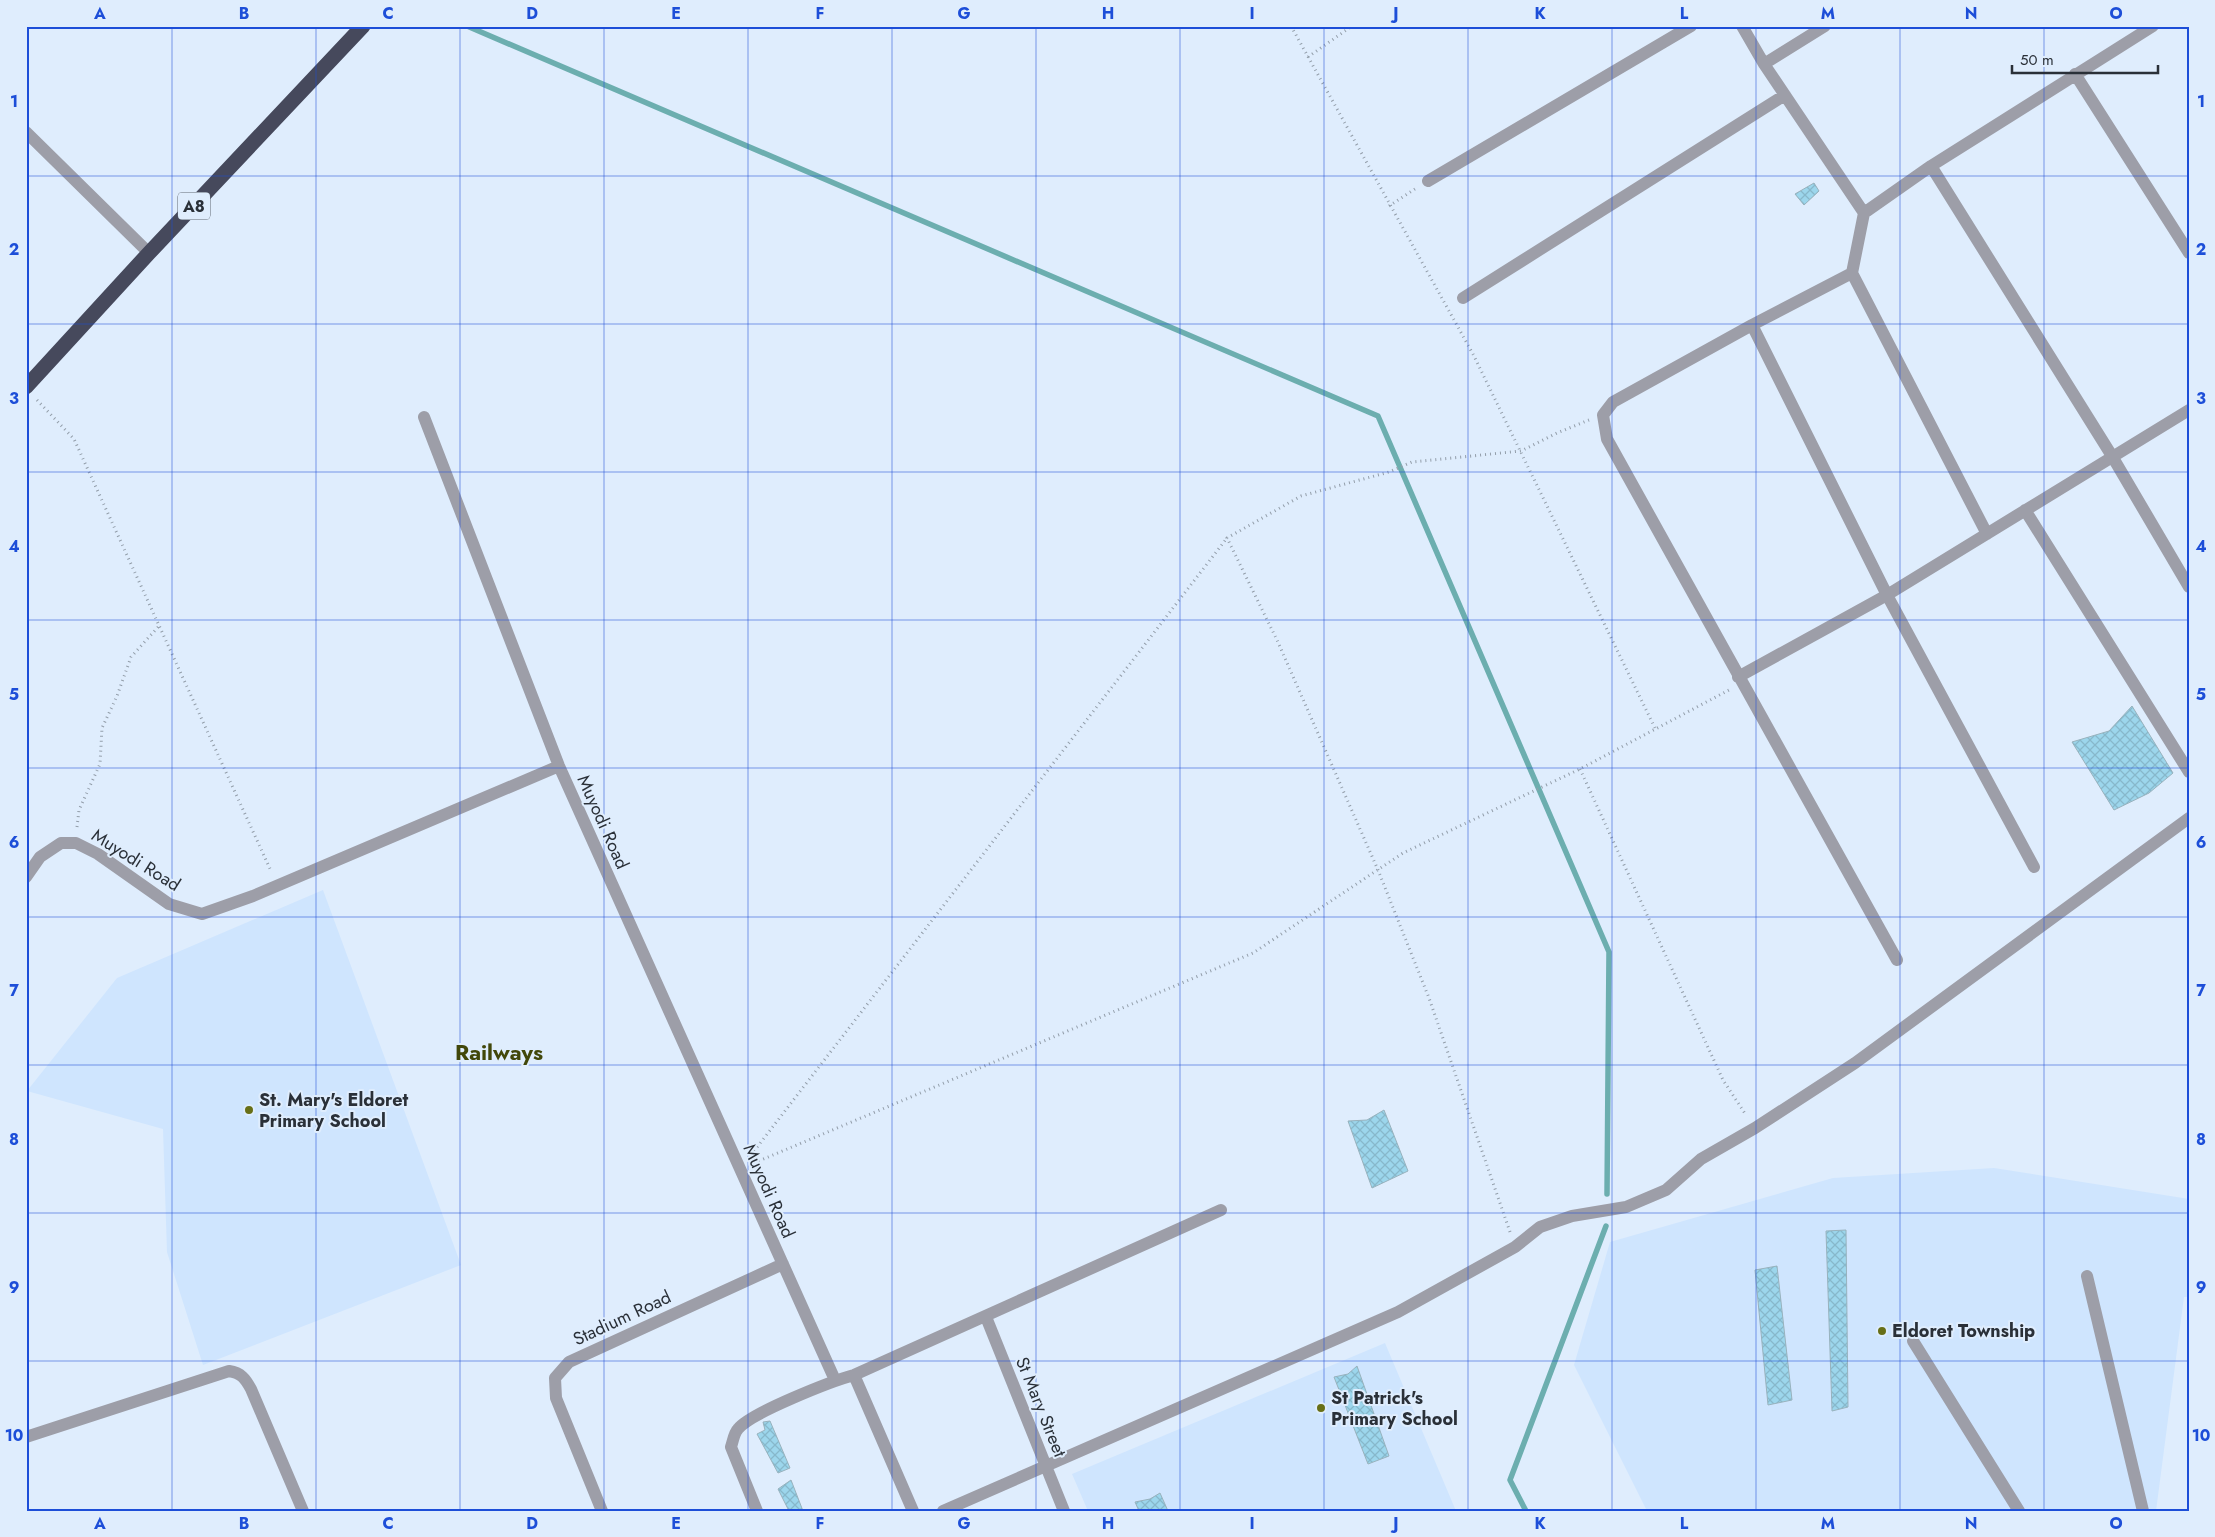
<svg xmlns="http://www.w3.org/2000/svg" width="2215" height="1537" font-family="Jost,sans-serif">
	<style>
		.built { fill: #cfe5fe }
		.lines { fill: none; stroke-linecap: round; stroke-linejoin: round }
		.stream { stroke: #6caeaf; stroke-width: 5.5 }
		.building { fill: url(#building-cross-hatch); stroke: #98b2bd }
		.path { stroke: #939eaa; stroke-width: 3; stroke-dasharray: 1 4; stroke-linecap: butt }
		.minor { stroke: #9d9ea8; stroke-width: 12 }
		.highway { stroke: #46495c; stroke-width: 15 }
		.grid { fill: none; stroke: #1d4ed8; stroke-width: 1; stroke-opacity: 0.55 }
		.poi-dot { fill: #676f17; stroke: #dfedfd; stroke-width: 2 }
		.labels { text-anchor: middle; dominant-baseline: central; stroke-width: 4; stroke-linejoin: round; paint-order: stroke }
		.shield { fill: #dfedfd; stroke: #606973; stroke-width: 1 }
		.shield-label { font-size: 16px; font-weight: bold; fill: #2a3038 }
		.street-label { font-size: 18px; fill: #2a3038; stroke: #dfedfd }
		.poi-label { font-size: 18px; font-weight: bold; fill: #2a3038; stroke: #dfedfd; text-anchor: start }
		.district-label { font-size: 22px; font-weight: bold; fill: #41470a; stroke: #dfedfd }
		.neatline { fill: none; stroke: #1d4ed8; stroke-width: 2 }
		.grid-label { font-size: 16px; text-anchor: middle; font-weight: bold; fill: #1d4ed8 }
	</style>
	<defs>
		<pattern id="building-cross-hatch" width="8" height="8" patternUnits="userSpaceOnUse" patternTransform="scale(1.25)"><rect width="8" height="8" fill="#9cd6ec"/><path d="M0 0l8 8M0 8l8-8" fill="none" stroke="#87b8cb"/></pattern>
	</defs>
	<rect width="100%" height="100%" fill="#dfedfd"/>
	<path class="built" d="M323,890L461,1265L203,1365L167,1252L163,1129L27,1091L117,978Z
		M1994,1168L2189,1199V1297H2184L2156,1511H1647L1574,1365L1610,1242L1833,1178Z
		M1385,1343L1456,1511H1088L1072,1474Z"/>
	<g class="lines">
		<path class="stream" d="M467,26L1378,416L1609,952L1607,1194
			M1526,1511L1510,1480L1606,1226"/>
	</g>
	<path class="building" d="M1814,183L1819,191L1804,205L1795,194Z
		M2132,706L2173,773L2149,793L2114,810L2072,742L2109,731Z
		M1384,1110L1408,1171L1372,1188L1348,1121L1367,1120Z
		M1846,1230L1848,1407L1832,1411L1826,1231Z
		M1777,1266L1792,1400L1768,1405L1755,1270Z
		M1357,1366L1389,1456L1368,1464L1334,1377L1348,1374Z
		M770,1421L790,1468L778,1473L757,1434L765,1430L763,1422Z
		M791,1480L803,1511H789L778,1489Z
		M1160,1493L1168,1511H1139L1135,1502L1150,1499Z"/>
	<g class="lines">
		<path class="path" d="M1291,26L1474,356L1655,728
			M1308,57L1352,26
			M1389,206L1415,189
			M37,400L74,439L271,871
			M1580,769L1723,1080L1746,1115
			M77,827L79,810L100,764L102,728L117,696L131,657L159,626
			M751,1155L1227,538
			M754,1163L1253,953L1403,853L1580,769L1729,690
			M1510,1232L1429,998L1378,870L1277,640L1227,538L1301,496L1389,472L1412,462L1521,451L1557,433L1589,420"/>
		<path class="minor" d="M1742,26L1764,64L1864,213L1931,166L2112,456L2189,587
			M1764,64L1825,26
			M2075,74L2189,253
			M26,132L149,253
			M1931,166L2153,26
			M1428,181L1691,26
			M1864,213L1852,273L1752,325L1613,402L1603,415L1607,439L1897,960
			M1852,273L1987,534
			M1463,298L1785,95
			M1752,325L1887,595L2034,867
			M424,417L559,766L835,1380
			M2025,510L2189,772
			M1738,677L1887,595L2189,410
			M26,877L40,857L61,843H76L98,854L169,904L202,914L253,896L559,766
			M2087,1276L2143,1511
			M986,1317L1064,1511
			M1913,1341L2019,1511
			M854,1375L913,1511
			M26,1437L229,1371C241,1373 245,1378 251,1389L303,1511
			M602,1511L556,1398L555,1378L569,1362L783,1264
			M757,1511L731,1447C733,1441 734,1433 738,1429C750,1413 832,1381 854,1375L1221,1210
			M943,1511L1398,1312L1515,1247L1540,1227L1572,1216L1626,1207L1666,1190L1701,1159L1755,1128L1855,1063L2189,818"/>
		<path class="highway" d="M26,387L149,253L363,26"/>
	</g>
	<path class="grid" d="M172,26V1511M316,26V1511M460,26V1511M604,26V1511M748,26V1511M892,26V1511M1036,26V1511M1180,26V1511M1324,26V1511M1468,26V1511M1612,26V1511M1756,26V1511M1900,26V1511M2044,26V1511M26,176H2189M26,324H2189M26,472H2189M26,620H2189M26,768H2189M26,917H2189M26,1065H2189M26,1213H2189M26,1361H2189"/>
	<g class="poi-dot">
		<circle cx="249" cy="1110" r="5"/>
		<circle cx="1882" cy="1331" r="5"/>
		<circle cx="1321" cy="1408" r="5"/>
	</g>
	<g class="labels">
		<rect class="shield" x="178" y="192.5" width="32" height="27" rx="4"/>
		<g class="shield-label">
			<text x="194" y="206">A8</text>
		</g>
		<g class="street-label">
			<text transform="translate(603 822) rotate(66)">Muyodi Road</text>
			<text transform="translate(136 860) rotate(32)">Muyodi Road</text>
			<text transform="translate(769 1191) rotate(66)">Muyodi Road</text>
			<text transform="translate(622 1318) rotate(-25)">Stadium Road</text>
			<text transform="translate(1041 1407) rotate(68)">St Mary Street</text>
		</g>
		<g class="poi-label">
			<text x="259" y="1100">St. Mary's Eldoret<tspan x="259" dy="21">Primary School</tspan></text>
			<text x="1892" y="1331">Eldoret Township</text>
			<text x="1331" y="1398">St Patrick's<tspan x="1331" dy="21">Primary School</tspan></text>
		</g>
		<g class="district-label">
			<text x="499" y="1052">Railways</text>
		</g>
	</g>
	<rect width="2215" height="1537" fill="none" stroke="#dfedfd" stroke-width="55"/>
	<path d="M2012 65v8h146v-8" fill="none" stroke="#2a3038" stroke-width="2.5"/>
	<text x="2020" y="65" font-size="15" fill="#2a3038" stroke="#dfedfd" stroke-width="4" paint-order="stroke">50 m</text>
	<rect x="28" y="28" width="2160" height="1482" class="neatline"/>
	<g class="grid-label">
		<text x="100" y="19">A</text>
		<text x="244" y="19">B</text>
		<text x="388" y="19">C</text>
		<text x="532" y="19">D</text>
		<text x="676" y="19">E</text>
		<text x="820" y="19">F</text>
		<text x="964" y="19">G</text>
		<text x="1108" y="19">H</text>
		<text x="1252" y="19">I</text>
		<text x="1396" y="19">J</text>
		<text x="1540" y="19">K</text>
		<text x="1684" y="19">L</text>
		<text x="1828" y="19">M</text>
		<text x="1971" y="19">N</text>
		<text x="2116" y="19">O</text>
		<text x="14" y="107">1</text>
		<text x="2201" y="107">1</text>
		<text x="14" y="255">2</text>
		<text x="2201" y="255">2</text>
		<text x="14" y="404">3</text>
		<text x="2201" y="404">3</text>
		<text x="14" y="552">4</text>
		<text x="2201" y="552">4</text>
		<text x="14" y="700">5</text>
		<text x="2201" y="700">5</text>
		<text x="14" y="848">6</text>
		<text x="2201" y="848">6</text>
		<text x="14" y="996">7</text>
		<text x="2201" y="996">7</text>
		<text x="14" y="1145">8</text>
		<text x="2201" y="1145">8</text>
		<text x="14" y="1293">9</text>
		<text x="2201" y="1293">9</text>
		<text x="14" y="1441">10</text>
		<text x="2201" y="1441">10</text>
		<text x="100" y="1529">A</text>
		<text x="244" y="1529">B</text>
		<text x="388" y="1529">C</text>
		<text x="532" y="1529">D</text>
		<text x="676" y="1529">E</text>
		<text x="820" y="1529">F</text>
		<text x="964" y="1529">G</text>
		<text x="1108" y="1529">H</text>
		<text x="1252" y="1529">I</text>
		<text x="1396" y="1529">J</text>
		<text x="1540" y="1529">K</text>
		<text x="1684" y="1529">L</text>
		<text x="1828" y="1529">M</text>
		<text x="1971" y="1529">N</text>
		<text x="2116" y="1529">O</text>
	</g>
</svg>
